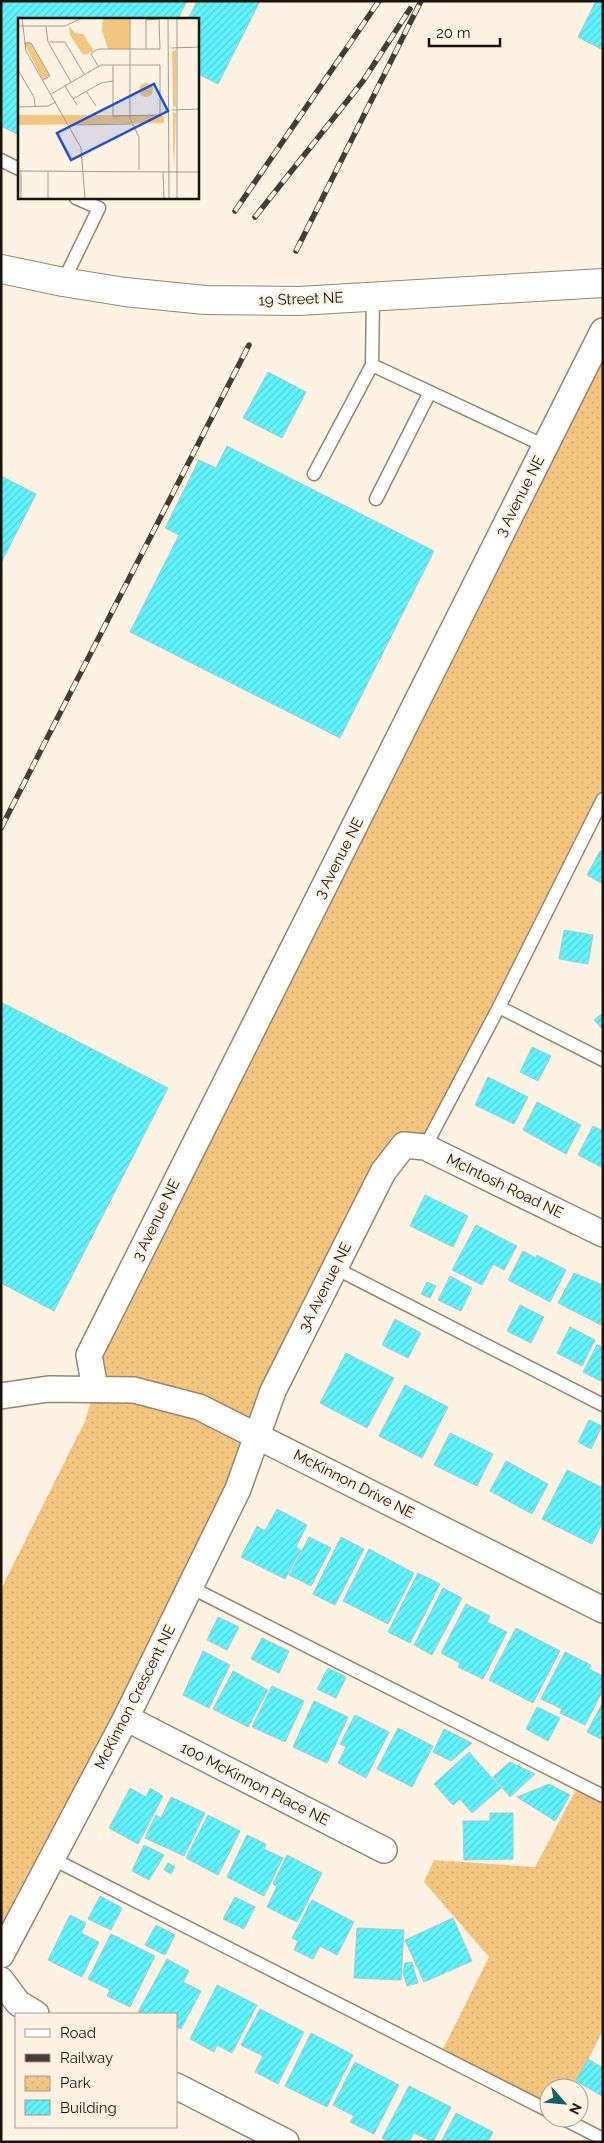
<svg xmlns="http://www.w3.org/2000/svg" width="604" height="2143" font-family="Raleway,sans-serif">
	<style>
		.park { fill: url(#park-dots) }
		.building { fill: url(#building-hatch); stroke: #a4cacc }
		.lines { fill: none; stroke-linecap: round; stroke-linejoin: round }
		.lane-casing { stroke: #96856d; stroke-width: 15 }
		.street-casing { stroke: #96856d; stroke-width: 28 }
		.secondary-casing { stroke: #96856d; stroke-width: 30 }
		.lane { stroke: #fff; stroke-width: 12 }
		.street { stroke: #fff; stroke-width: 25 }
		.secondary { stroke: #fff; stroke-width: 28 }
		.rail-casing { stroke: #453d33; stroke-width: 5.5 }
		.rail { stroke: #fef3e2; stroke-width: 4; stroke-dasharray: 11; stroke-linecap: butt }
		.labels { text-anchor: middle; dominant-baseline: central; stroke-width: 4; stroke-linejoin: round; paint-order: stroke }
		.street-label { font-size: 15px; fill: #1a130a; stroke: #fef3e2 }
		.inset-road { fill: none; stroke: #a3998c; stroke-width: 1 }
		.view { fill: #1d4ed8; fill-opacity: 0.15; stroke: #1d4ed8; stroke-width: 2.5 }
		.inset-edge { fill: none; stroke: #1a130a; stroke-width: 2.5 }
	</style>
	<defs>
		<pattern id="park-dots" width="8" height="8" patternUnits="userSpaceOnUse" patternTransform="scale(1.25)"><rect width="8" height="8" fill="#f3c67f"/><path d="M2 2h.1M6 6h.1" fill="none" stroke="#d0a96c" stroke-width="1.8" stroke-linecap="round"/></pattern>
		<pattern id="building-hatch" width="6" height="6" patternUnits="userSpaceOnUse" patternTransform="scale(1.25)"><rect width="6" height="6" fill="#5ff4fd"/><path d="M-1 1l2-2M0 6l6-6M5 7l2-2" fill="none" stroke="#52d0d8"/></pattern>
	</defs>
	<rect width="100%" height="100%" fill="#fef3e2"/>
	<path class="park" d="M603,331V798L425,1147L404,1145L1,1955V1589L85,1421L95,1388L89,1355Z
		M579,1784L603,1796V2030L574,2088H549V2111L440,2055L489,1957L424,1882L434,1860L535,1867Z"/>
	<path class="building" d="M1,1H187L178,19H19V135L1,126Z
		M197,1H260L218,84L198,74V19H188Z
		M596,1H603V50L578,37Z
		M268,372L306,392L282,438L243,418Z
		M227,446L434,551L340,738L130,632L179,535L165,528L199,460L216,468Z
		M1,476L36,494L1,563Z
		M600,851L603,852V884L587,875Z
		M564,930L593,935L588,964L559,959Z
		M1,1002L168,1088L54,1311L1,1283Z
		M603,1013V1030L594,1020Z
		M532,1047L551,1056L538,1081L520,1072Z
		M488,1077L528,1097L514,1124L475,1105Z
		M537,1102L581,1125L566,1154L523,1130Z
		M593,1126L603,1131V1168L578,1155Z
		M425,1195L468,1216L453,1247L410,1226Z
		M476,1225L517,1246L504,1270L493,1264L482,1285L452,1270Z
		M523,1251L536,1258L537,1255L566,1270L550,1302L508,1280Z
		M574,1273L603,1285V1321L601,1325L558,1303Z
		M450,1276L472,1288L461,1311L438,1300Z
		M427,1282L436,1286L430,1298L421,1294Z
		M520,1305L544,1317L531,1343L507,1331Z
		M395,1319L421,1333L408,1358L382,1345Z
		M570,1327L595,1340L582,1366L557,1353Z
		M597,1345L603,1347V1382L583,1372Z
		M346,1353L394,1378L367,1428L320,1403Z
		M405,1385L448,1407L422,1458L379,1436Z
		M589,1420L602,1426L591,1449L578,1442Z
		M450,1433L493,1454L477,1486L434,1465Z
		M506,1461L548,1484L532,1514L490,1491Z
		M567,1470L603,1488V1522L592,1544L542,1519Z
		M277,1509L307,1525L296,1547L301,1550L285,1579L241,1557L257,1526L265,1531Z
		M309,1537L331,1548L311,1586L289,1575Z
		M341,1537L364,1549L335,1605L313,1594Z
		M369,1549L414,1573L388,1624L343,1601Z
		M418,1573L440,1584L410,1643L388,1632Z
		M443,1588L462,1598L432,1655L414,1645Z
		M466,1604L490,1616L487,1622L507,1632L483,1679L458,1667L460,1663L441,1653Z
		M218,1617L239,1627L227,1650L207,1640Z
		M516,1628L560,1651L533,1703L489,1680Z
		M262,1638L289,1651L279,1673L251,1659Z
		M203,1651L230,1665L209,1708L183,1695Z
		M565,1652L591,1665L589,1669L603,1676V1690L585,1725L560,1713L562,1709L541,1699Z
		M328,1668L346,1677L336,1698L317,1689Z
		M233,1671L268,1690L248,1727L213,1709Z
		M272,1686L304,1701L285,1742L252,1727Z
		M314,1701L348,1717L327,1763L293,1747Z
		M603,1702V1740L587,1732Z
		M537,1707L560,1718L548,1741L526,1729Z
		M355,1715L389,1732L366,1778L338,1763L346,1747L340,1744Z
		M398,1728L433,1746L412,1787L377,1769Z
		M444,1729L472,1743L451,1761L433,1752Z
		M469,1752L501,1788L472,1813L460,1799L453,1805L434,1784Z
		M510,1762L535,1774L510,1797L493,1777Z
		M549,1784L570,1795L555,1821L517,1797Z
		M130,1788L146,1797L150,1788L163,1796L138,1844L109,1828Z
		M171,1797L205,1813L184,1856L145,1838L156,1815L161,1818Z
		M490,1813H513V1859L464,1860L463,1821H490Z
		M208,1815L240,1831L218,1875L186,1858Z
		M247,1835L266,1844L264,1849L283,1858L264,1896L227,1877Z
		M144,1845L164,1855L149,1880L132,1871Z
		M287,1855L322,1873L297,1922L267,1907L277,1886L273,1884Z
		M168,1863L175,1867L171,1874L164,1870Z
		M100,1896L122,1908L111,1930L88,1919Z
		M235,1897L255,1907L244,1929L223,1919Z
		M312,1900L354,1922L337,1955L320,1946L313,1959L294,1950L298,1941L292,1938Z
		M70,1915L86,1923L81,1933L99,1942L82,1977L48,1960Z
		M453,1918L472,1961L424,1982L405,1940Z
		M156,1925L175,1935L165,1955L145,1945Z
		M357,1928L404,1930L401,1980L354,1978Z
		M111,1934L155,1956L130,2007L107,1996L110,1990L88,1979Z
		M167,1959L189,1971L183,1982L201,1991L181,2029L176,2027V2014H142L138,2012Z
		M412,1962L418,1983L407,1986L403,1972L405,1963Z
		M217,1985L257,2005L232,2053L217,2045L214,2052L190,2039Z
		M260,2009L304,2032L278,2084L255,2072L263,2056L241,2045Z
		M311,2033L353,2055L327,2107L285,2086Z
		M588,2059L603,2068L602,2096L576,2081Z
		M355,2062L399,2085L374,2134L350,2122L354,2116L333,2105Z
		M409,2086L451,2107L433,2142L414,2133L409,2142H390L382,2138Z
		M456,2113L493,2132L488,2142H441Z"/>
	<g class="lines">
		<defs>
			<path id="lane" d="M1,160L19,169
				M63,282L99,208L76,198
				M372,365L545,446
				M314,474L372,365L373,296
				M376,499L430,392
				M499,1007L603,1060
				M425,1147L499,1007L603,799
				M335,1268L603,1405
				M190,1587L603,1796
				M51,1858L549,2111
				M562,2118L603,2139"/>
			<path id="street" d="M95,1388L89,1355L603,331
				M1,1396L48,1389L134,1390L199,1407L603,1610
				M126,1718L384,1850
				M1,1955L126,1718L238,1489L273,1391L383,1172L404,1145L425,1147L603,1234
				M1,1980L18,2003L36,2014
				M176,2086L286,2142"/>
			<path id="secondary" d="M1,269L63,282L125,292L205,300L299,301L603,283"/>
		</defs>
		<use href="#lane" class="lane-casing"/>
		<use href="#street" class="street-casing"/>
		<use href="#secondary" class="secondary-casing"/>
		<use href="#lane" class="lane"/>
		<use href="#street" class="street"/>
		<use href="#secondary" class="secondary"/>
		<defs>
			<path id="rail" d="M235,211L379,1
				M255,217L363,81L410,9
				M296,251L421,1
				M1,828L249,345"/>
		</defs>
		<use href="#rail" class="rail-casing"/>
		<use href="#rail" class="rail"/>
	</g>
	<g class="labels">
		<g class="street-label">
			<text transform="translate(301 299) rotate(-2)">19 Street NE</text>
			<text transform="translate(520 496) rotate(-63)">3 Avenue NE</text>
			<text transform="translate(339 858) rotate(-63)">3 Avenue NE</text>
			<text transform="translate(505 1186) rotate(26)">McIntosh Road NE</text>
			<text transform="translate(156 1220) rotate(-64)">3 Avenue NE</text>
			<text transform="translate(325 1287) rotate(-63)">3A Avenue NE</text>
			<text transform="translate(354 1484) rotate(27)">McKinnon Drive NE</text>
			<text transform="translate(135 1697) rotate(-63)">McKinnon Crescent NE</text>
			<text transform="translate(255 1784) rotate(27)">100 McKinnon Place NE</text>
		</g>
	</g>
	<g transform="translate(18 18)">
		<rect width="181" height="181" fill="#fef3e2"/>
		<path d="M158,32V88L155,89L154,33ZM155,94L158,95L156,151L155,127Z" fill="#f3c67f"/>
		<path d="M85,0H112V31H90L84,13ZM51,7L57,15L65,16L76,33L65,37L52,17ZM12,24L32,58L25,62L6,25ZM121 72a7 7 0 1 1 14 0a7 7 0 1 1-14 0ZM0,97H142L146,99V105L0,107Z" fill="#f3c67f"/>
		<path class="inset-road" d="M4,0L8,33L63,130L67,181M112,0V101L121,119V152M150,0L151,181M159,0V181M0,8H47L64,0M28,8L30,24L53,64M31,24H47L66,56M6,25H13L32,58L25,62M153,30L182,29M80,48L73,36L78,32L82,31H142L141,1L128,2V31M0,52L16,79L17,88M47,68L59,87M68,73L78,88M33,76L83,47H142V97L95,98V47M55,81L83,65L95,63M0,89L30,88L38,84M154,92L182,91M52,107L113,106M0,153L159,154M145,154L146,181M158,154H182M3,181V153M30,181V153"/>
		<path class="view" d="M136,66L150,93L53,142L39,115Z"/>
		<rect width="181" height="181" class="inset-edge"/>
	</g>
	<rect width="604" height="2143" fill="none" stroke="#1a130a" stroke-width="5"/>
	<rect x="15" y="2013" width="162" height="115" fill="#fef3e2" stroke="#a3998c"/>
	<rect x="25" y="2029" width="25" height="8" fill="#ffffff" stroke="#a3998c"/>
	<text x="60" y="2038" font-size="15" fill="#1a130a">Road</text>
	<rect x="25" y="2054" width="25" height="8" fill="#453d33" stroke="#a3998c"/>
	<text x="60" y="2063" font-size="15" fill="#1a130a">Railway</text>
	<rect x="25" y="2076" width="25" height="15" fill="url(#park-dots)" stroke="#a3998c"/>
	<text x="60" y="2088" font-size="15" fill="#1a130a">Park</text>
	<rect x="25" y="2100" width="25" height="15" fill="url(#building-hatch)" stroke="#a3998c"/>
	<text x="60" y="2113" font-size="15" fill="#1a130a">Building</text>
	<g transform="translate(564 2103) rotate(117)"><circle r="24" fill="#fef3e2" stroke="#a3998c"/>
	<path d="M0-4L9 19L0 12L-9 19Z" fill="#116266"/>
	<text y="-8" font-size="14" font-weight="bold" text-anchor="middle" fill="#1a130a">N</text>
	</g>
	<path d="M429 38v8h71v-8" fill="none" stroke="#1a130a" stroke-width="2.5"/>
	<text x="436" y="38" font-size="15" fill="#1a130a" stroke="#fef3e2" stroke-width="4" paint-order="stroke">20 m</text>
</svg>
